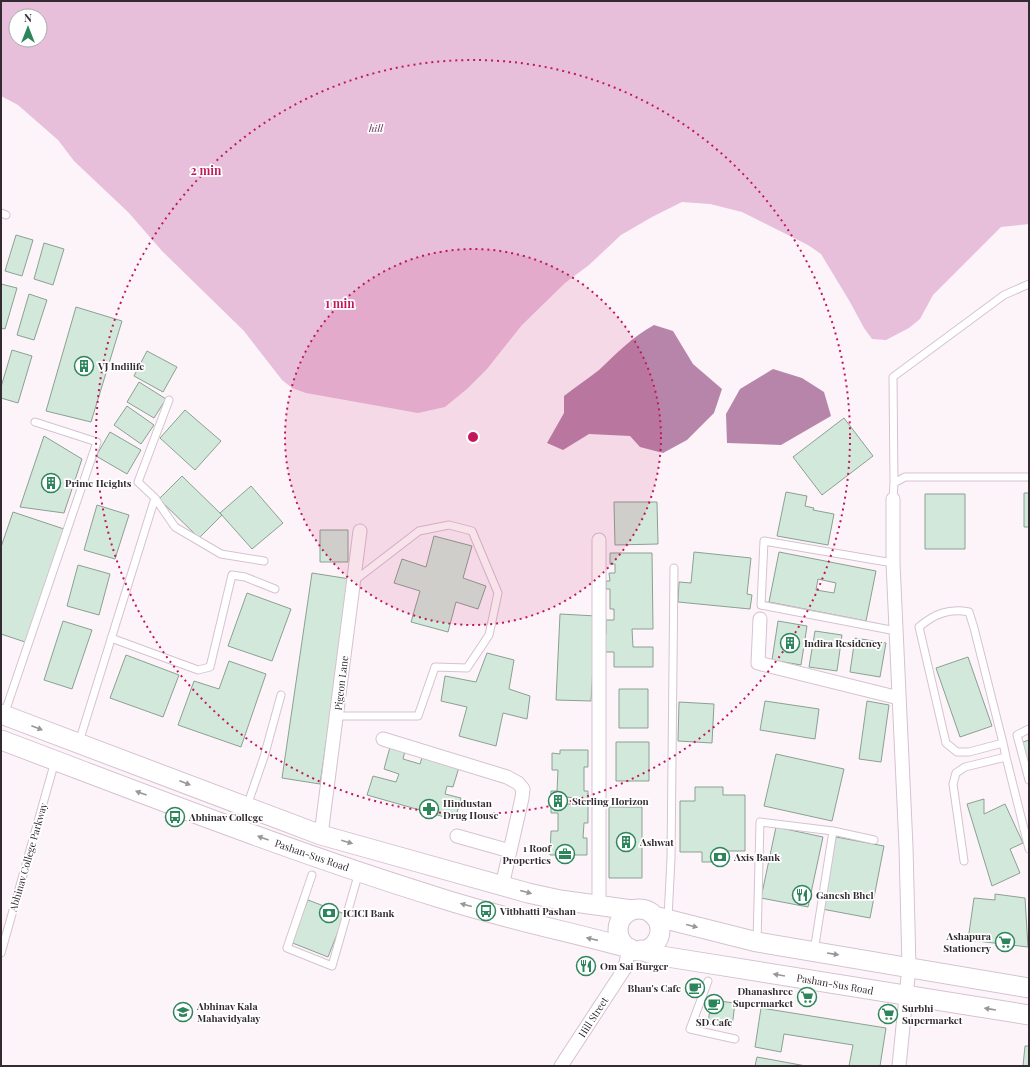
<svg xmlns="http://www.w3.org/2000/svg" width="1030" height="1067" font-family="'Playfair Display',serif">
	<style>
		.green { fill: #e7bfdb; fill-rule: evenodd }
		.water { fill: #b885aa }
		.building { fill: #d2e8da; stroke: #8ba093; fill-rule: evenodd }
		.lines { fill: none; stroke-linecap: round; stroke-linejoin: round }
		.lane-casing { stroke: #d6c2d0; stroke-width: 9 }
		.street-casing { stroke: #d6c2d0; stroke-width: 15 }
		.secondary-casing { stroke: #d6c2d0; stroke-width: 21 }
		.lane { stroke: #fff; stroke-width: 7 }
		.street { stroke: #fff; stroke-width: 13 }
		.secondary { stroke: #fff; stroke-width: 19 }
		.oneway { fill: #999598 }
		.ring { fill: none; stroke: #c2185b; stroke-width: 2; stroke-dasharray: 2 4 }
		.labels { text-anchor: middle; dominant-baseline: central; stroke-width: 3.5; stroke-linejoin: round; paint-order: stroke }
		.park-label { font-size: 10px; font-style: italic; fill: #652757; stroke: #fff }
		.poi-label { font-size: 10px; font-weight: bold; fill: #332b31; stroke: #fff; text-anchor: start }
		.street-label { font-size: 10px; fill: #332b31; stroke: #fff }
		.centre { fill: #c2185b; stroke: #fff; stroke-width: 2 }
		.ring-label { font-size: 12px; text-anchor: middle; font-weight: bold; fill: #c2185b; stroke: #fff; stroke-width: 3.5; stroke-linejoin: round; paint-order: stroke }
	</style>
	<rect width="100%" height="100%" fill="#fdf4fa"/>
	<path class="green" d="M1,1H1029V224L1001,227L933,295L920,319L909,328L886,340L872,339L864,328L850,302L821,254L808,245L742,212L710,204L682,202L652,217L621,235L589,265L565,283L522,325L487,369L467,389L445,407L418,413L306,393L292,388L282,380L244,331L162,251L129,213L74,161L58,140L18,105L1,96ZM16,16H40V40H16Z"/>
	<path class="water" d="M654,325L673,331L693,364L722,389L714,413L687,440L663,453L640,447L630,436L589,434L563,450L547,443L564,413V396C575,387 588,379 599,370C617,353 632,337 654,325Z
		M773,369L802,378L824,392L831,416L781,445L727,443L726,414L740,389Z"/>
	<path class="building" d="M16,235L33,240L22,276L5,271Z
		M44,243L64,249L53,285L34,279Z
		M1,284L17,288L5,329L1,328Z
		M29,294L47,300L34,340L17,335Z
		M76,307L122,321L91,422L46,411Z
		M12,350L32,356L18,403L1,398V387Z
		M147,351L177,367L163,392L134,376Z
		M139,382L166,399L154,418L127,402Z
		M127,406L154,425L141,444L114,425Z
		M185,410L221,441L195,470L160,438Z
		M844,418L873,456L822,495L793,457Z
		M110,432L141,450L127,474L96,456Z
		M44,436L82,459L64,513L20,507Z
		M182,476L222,515L199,538L159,499Z
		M251,486L283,523L252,549L220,513Z
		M786,492L807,496L805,506L814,508L813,510L834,514L828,545L777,536Z
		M1024,493H1029V527H1024Z
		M925,494H965V549H925Z
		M614,502H657L658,544L615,545Z
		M97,505L129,515L115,559L84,550Z
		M13,512L67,530L28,643L1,634V547Z
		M320,530H348V562H320Z
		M434,536L472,546L463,578L486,586L478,609L456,602L448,632L411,622L420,591L394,583L402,559L426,567Z
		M694,552L751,558L747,594L752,595L750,609L678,602L679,582L691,583Z
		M779,552L876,571L866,621L769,602ZM818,579L836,583L834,593L816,590Z
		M610,553H652L653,629H632L633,647H653V667H614V652H600V634H606V620H614V609H610V589H606V581H610L609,573H615V564H610Z
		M78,565L110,574L99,615L67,606Z
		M312,573L350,579L320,784L282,778Z
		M247,593L291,609L272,661L228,646Z
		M560,614L596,616L591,701L556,700Z
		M63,621L92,630L72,689L44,680Z
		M778,621L807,626L801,665L772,660Z
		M815,631L842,635L837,671L809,667Z
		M855,638L886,643L880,677L850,672Z
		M487,653L514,660L509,689L530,696L527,719L503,713L496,746L459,736L467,707L441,701L445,676L476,682Z
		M126,655L179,675L163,717L110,698Z
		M968,657L992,726L960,737L936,668Z
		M229,661L266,674L241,747L178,725L194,681L219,689Z
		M619,689H648V728H619Z
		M765,701L819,709L815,739L760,730Z
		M867,701L889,705L881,762L859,759Z
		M679,702L714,704L712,743L678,741Z
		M1029,740V770L1020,743Z
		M616,742H649V781H616Z
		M390,747L405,751L403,759L420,764L423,754L460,764L453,787L447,786L445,794L461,798L455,820L367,795L373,776L396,782L399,774L384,769Z
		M560,750H588V767H584V791H588V823H584L583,838H587V855H550L551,831H558V813H551V791H557L558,770H552V753L560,754ZM565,797L576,798L575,804H564Z
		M776,754L844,769L832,821L764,806Z
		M695,787H723V795H745V851H725V862H702V852H680V801H695Z
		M984,799V814L1005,804L1023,843L1010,849L1020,873L992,886L967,804Z
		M609,807H642V878H609Z
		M776,827L823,837L808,907L761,898Z
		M836,837L884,846L870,918L822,909Z
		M995,894L1025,898L1028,947L968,940L974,898L995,900Z
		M308,900L345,914L328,957L290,942Z
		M711,1000L735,1003L732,1027L708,1024Z
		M761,1008L886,1028L880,1066H849L853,1045L784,1034L781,1052L755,1047Z
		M1025,1046H1029V1066H1023Z
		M757,1057L806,1066H755Z"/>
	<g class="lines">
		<defs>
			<path id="lane" d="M1,213L6,215
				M169,400L138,482L155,498L175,527L221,554L264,561
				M894,483L893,377L1004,295L1029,284
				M893,499L894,483L905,477H1029
				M893,563L764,541L761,605L896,631
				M111,638L198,670L210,667L232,575L245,577L275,589
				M4,715L97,442L35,422
				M337,716H418L435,667L467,668L489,635L498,593L472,531L449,525L419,531L354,581
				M1029,729L1017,735L1029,780
				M79,742L155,498
				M1003,743L969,752H957L946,743L919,627C934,614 949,608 969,612L974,628L1003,743L1006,757L1029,849
				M247,806L264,757L281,695
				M964,861L953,784L956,773L965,767L1006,757
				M312,875L287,948L332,966L359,872
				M668,918L671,858L674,568
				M757,942L760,822L833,831L874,840
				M814,951L833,831
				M1,953L55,761
				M708,981L690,1029L735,1039"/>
			<path id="street" d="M893,499V563L906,847L909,967L899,1066
				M599,540V906
				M760,619L758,663L899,698
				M383,739L507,777L518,783L523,789L522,798L502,886
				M321,835L360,531
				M457,836L510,851
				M561,1066L625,968L629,948"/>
			<path id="secondary" d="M1,714L321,835L528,893L560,900L632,910
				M1,740C147,795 291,852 440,898C502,918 566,931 629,948
				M618 930a21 21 0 1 1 42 0a21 21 0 1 1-42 0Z
				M654,916L757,942L1029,988
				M641,950L655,955L1029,1015"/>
		</defs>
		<use href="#lane" class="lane-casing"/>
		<use href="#street" class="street-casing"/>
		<use href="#secondary" class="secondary-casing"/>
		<use href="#lane" class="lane"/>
		<use href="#street" class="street"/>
		<use href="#secondary" class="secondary"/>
	</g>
	<defs><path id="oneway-solid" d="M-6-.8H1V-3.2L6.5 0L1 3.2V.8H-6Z"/></defs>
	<g class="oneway">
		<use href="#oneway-solid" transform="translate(37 728) rotate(21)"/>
		<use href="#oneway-solid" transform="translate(185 783) rotate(21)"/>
		<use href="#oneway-solid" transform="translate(141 793) rotate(-160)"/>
		<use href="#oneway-solid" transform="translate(263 838) rotate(-160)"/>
		<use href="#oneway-solid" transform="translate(347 842) rotate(16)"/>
		<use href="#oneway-solid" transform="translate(526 892) rotate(15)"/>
		<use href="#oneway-solid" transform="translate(466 905) rotate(-165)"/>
		<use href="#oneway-solid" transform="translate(692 926) rotate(14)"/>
		<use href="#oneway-solid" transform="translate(592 939) rotate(-167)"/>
		<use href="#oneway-solid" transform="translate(833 954) rotate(9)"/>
		<use href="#oneway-solid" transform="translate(779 975) rotate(-170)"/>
		<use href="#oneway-solid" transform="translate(990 1009) rotate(-171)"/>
	</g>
	<circle cx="473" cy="437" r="188" fill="#c2185b" fill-opacity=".12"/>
	<g class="ring">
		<circle cx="473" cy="437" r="188"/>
		<circle cx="473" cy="437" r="377"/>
	</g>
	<defs>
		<symbol id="building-ring" viewBox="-11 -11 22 22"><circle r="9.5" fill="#fff" stroke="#2d865b" stroke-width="1.5"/><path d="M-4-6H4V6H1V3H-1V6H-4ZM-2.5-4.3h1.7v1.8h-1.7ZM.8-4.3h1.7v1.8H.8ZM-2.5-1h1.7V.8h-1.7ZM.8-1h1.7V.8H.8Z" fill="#2d865b"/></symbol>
		<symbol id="pharmacy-ring" viewBox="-11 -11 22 22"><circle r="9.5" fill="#fff" stroke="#2d865b" stroke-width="1.5"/><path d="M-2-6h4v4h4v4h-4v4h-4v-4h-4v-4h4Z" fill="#2d865b"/></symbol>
		<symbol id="bus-ring" viewBox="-11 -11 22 22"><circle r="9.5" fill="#fff" stroke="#2d865b" stroke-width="1.5"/><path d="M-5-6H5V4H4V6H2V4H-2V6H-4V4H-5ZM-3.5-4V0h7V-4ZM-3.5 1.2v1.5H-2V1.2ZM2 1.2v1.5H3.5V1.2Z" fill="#2d865b"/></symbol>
		<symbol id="office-ring" viewBox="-11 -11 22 22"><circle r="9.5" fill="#fff" stroke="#2d865b" stroke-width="1.5"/><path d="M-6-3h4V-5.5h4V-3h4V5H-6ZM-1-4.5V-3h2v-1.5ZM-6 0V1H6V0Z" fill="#2d865b"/></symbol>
		<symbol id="bank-ring" viewBox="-11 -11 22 22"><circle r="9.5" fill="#fff" stroke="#2d865b" stroke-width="1.5"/><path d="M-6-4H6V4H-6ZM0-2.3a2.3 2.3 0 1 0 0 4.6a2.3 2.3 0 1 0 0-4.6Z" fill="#2d865b"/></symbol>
		<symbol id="restaurant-ring" viewBox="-11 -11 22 22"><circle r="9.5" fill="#fff" stroke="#2d865b" stroke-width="1.5"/><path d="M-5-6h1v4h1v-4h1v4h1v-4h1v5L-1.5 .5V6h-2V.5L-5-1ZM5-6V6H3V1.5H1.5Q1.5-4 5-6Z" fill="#2d865b"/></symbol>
		<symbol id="supermarket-ring" viewBox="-11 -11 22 22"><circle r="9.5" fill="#fff" stroke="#2d865b" stroke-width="1.5"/><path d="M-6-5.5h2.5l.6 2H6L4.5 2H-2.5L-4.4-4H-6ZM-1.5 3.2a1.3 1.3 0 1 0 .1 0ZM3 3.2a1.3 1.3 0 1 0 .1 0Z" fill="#2d865b"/></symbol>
		<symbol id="cafe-ring" viewBox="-11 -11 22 22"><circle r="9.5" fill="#fff" stroke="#2d865b" stroke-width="1.5"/><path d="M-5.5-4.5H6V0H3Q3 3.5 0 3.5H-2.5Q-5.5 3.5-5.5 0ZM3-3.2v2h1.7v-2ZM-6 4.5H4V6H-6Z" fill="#2d865b"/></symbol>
		<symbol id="university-ring" viewBox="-11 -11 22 22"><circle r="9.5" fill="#fff" stroke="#2d865b" stroke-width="1.5"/><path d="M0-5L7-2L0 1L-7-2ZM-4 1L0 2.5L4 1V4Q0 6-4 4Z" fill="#2d865b"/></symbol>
	</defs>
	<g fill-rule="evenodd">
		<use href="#building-ring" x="73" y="355" width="22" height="22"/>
		<use href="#building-ring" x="40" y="472" width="22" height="22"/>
		<use href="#building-ring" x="779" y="632" width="22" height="22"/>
		<use href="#building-ring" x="547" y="790" width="22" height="22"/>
		<use href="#pharmacy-ring" x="418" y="798" width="22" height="22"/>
		<use href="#bus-ring" x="164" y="806" width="22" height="22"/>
		<use href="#building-ring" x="615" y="831" width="22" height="22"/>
		<use href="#office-ring" x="554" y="843" width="22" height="22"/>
		<use href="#bank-ring" x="709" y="846" width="22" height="22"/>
		<use href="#restaurant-ring" x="791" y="884" width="22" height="22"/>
		<use href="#bus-ring" x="475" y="900" width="22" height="22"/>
		<use href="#bank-ring" x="318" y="902" width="22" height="22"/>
		<use href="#supermarket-ring" x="994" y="931" width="22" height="22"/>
		<use href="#restaurant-ring" x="575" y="955" width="22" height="22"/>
		<use href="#cafe-ring" x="684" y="977" width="22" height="22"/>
		<use href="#supermarket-ring" x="796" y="986" width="22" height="22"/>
		<use href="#cafe-ring" x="703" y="993" width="22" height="22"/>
		<use href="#university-ring" x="172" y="1001" width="22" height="22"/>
		<use href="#supermarket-ring" x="877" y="1003" width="22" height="22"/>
	</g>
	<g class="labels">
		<g class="park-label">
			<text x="376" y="128">hill</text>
		</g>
		<g class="poi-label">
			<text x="98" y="366">VJ Indilife</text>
			<text x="65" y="483">Prime Heights</text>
			<text x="804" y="643">Indira Residency</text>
			<text x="572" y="801">Sterling Horizon</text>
			<text x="443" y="803">Hindustan<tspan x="443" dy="12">Drug House</tspan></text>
			<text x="189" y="817">Abhinav College</text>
			<text x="640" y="842">Ashwat</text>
			<text x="551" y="848" text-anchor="end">1 Roof<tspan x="551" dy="12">Properties</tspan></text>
			<text x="734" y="857">Axis Bank</text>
			<text x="816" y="895">Ganesh Bhel</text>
			<text x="500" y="911">Vitbhatti Pashan</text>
			<text x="343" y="913">ICICI Bank</text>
			<text x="991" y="936" text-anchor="end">Ashapura<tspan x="991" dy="12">Stationery</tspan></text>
			<text x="600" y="966">Om Sai Burger</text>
			<text x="681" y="988" text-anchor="end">Bhau's Cafe</text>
			<text x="793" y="991" text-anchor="end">Dhanashree<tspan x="793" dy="12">Supermarket</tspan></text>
			<text x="197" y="1006">Abhinav Kala<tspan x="197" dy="12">Mahavidyalay</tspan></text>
			<text x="902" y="1008">Surbhi<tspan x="902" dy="12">Supermarket</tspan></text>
			<text x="714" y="1022" text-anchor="middle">SD Cafe</text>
		</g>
		<g class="street-label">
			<text transform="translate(341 683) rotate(-83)">Pigeon Lane</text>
			<text transform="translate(312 855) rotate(19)">Pashan-Sus Road</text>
			<text transform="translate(28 857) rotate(-74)">Abhinav College Parkway</text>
			<text transform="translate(835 984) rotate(10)">Pashan-Sus Road</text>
			<text transform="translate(593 1017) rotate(-57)">Hill Street</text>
		</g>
	</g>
	<circle cx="473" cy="437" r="6" class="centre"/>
	<g class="ring-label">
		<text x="206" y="175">2 min</text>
		<text x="340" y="308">1 min</text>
	</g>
	<rect width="1030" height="1067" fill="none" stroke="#332b31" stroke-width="4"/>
	<g transform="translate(28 28)"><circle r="19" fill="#ffffff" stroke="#adaaad"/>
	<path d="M0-3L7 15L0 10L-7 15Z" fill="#2d865b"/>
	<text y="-6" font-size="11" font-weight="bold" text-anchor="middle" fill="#332b31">N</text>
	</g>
</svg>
